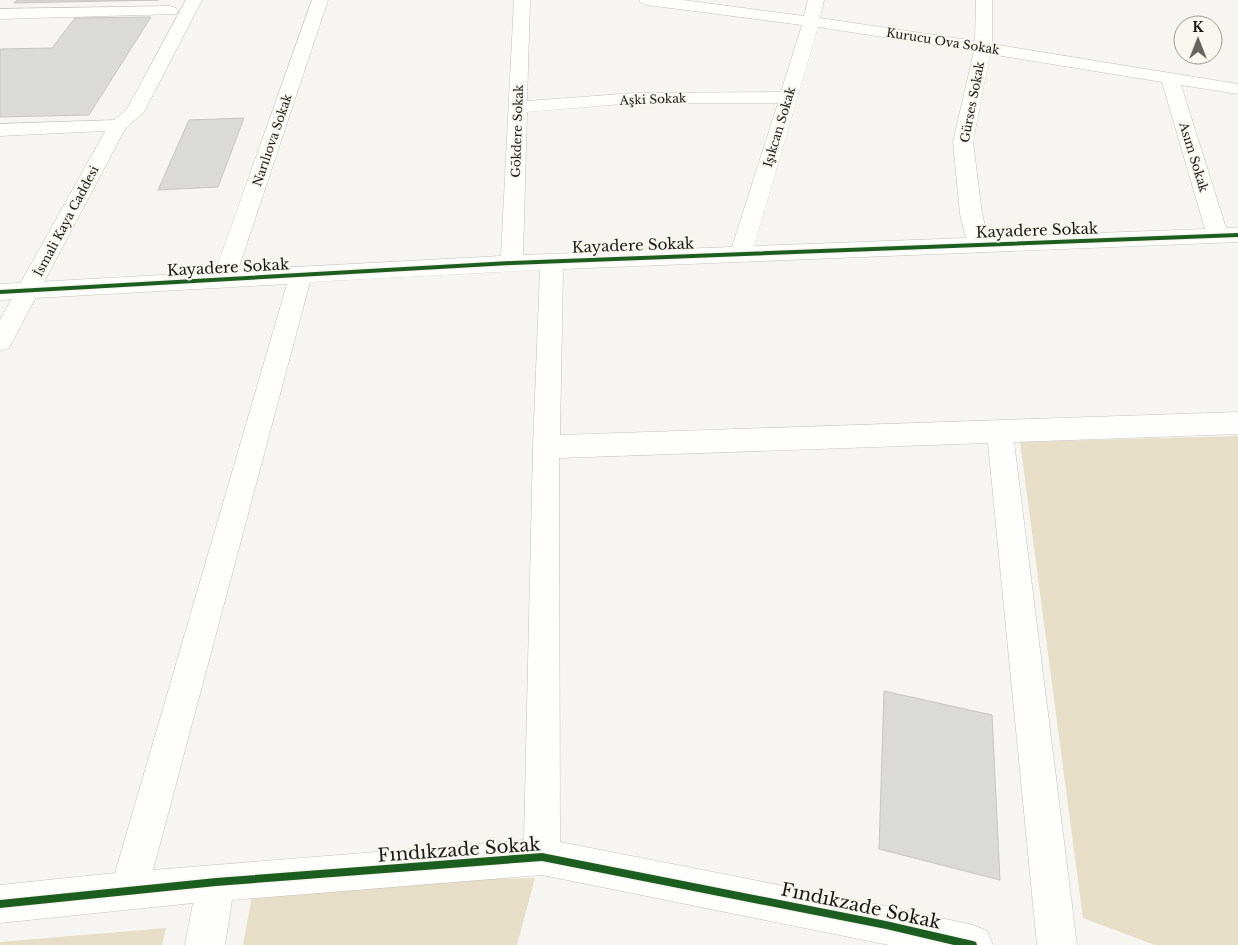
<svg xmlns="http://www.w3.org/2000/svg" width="1238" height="945" font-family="'Libre Baskerville',serif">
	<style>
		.green { fill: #e6dec6 }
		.building { fill: #dadad7; stroke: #c6c5c2 }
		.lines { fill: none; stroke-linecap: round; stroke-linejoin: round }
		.street-casing { stroke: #c2c1be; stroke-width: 1 }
		.secondary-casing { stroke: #c2c1be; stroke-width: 1 }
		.street { fill: #fefefd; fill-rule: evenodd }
		.secondary { fill: #fefefd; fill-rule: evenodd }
		.cycleway-casing { stroke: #f8f6ef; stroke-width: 3 }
		.cycleway { fill: #1b5e20; fill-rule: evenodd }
		.labels { text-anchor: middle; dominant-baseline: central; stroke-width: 4; stroke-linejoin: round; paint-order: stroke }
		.far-street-label { font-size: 12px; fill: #181815; stroke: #f8f6ef }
		.street-label { font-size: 15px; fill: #181815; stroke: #f8f6ef }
		.near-street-label { font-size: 18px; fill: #181815; stroke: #f8f6ef }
	</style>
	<rect width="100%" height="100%" fill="#f6f5f1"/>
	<path class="green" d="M1238,436V945H1155L1083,918L1020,442Z
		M535,878L517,945H243L254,885Z
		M166,928L162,945H0V942Z"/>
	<path class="building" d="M17,0H159L14,3Z
		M151,17L89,115L0,117V49L52,48L75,18Z
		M244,118L218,187L158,190L189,120Z
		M884,691L992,715L1000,880L879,849Z"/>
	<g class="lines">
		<defs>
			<path id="street" d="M312,0H328L238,270L501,256L514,0H530L527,101L635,93L781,92L802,25L647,5L641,3L639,0H683L804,16L808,0H824L820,18L975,41L976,0H992V44L1238,84V94L1181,85L1226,228H1238V242L563,269L560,435L1238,412V434L1014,442L1077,945H1037L988,443L559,458L560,842L886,906L973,925L987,931L993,945H889L542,875L232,900L225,945H185L193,903L0,923V885L115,873L287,284L0,300V284L215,272ZM818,27L974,51L953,142L960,214L966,238L754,246ZM990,54L1162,82L1205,229L988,237L982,214L973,142ZM635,103H778L732,247L523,255L527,112ZM540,270L533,447L524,840L153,870L310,282Z
				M170,6L176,8L178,11L176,14L0,19V9Z
				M117,120L124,122L126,126L124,130L0,136V124Z"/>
			<path id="secondary" d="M186,0H202L144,112L125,129L9,348L0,351V320L108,126L127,109Z"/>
		</defs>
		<use href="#street" class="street-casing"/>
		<use href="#secondary" class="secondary-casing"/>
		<use href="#street" class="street"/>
		<use href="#secondary" class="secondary"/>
		<defs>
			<path id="cycleway" d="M1238,233V237L512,265L0,294V290L512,261Z
				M542,853L886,921L973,941L976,942L977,945H954L886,929L542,861L216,886L0,908V900L216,878Z"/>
		</defs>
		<use href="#cycleway" class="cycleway-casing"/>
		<use href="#cycleway" class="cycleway"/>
	</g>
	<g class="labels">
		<g class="far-street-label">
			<text transform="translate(943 41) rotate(9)">Kurucu Ova Sokak</text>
			<text transform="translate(653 99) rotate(-2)">Aşki Sokak</text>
			<text transform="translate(972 102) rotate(-79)">Gürses Sokak</text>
			<text transform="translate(779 127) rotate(-73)">Işıkcan Sokak</text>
			<text transform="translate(517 131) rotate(-88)">Gökdere Sokak</text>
			<text transform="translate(272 140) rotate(-71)">Narılıova Sokak</text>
			<text transform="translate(1194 157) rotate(73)">Asım Sokak</text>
			<text transform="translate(66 221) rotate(-62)">İsmali Kaya Caddesi</text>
		</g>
		<g class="street-label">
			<text transform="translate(1037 230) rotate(-2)">Kayadere Sokak</text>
			<text transform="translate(633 245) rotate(-2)">Kayadere Sokak</text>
			<text transform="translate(228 267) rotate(-3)">Kayadere Sokak</text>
		</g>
		<g class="near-street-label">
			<text transform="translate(459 850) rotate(-4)">Fındıkzade Sokak</text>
			<text transform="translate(861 906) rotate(12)">Fındıkzade Sokak</text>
		</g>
	</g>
	<g transform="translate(1198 40)"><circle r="24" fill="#f8f6ef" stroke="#9e9d98"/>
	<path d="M0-4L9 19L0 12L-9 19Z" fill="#666562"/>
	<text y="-8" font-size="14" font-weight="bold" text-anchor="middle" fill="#181815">K</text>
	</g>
</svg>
